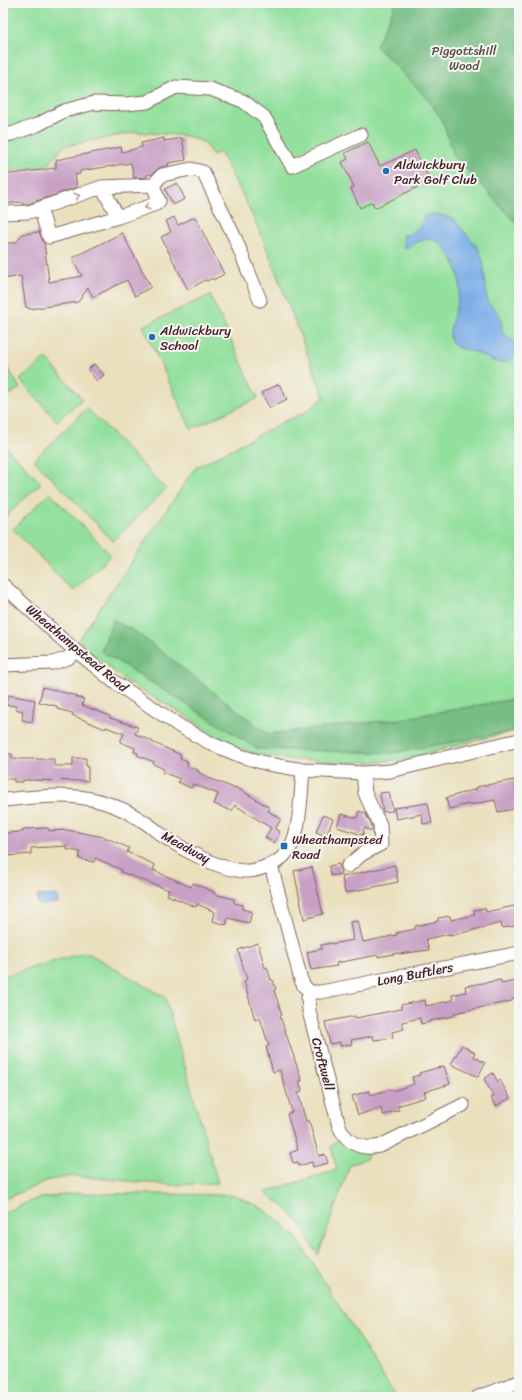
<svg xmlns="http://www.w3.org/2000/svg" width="522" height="1400" font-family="Sriracha,sans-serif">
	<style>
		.green { fill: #93e09d; stroke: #6e8064 }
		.forest { fill: #76be84; stroke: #606e58 }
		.water { fill: #7bafe8; stroke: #62678a }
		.building { fill: #c8a0c5 }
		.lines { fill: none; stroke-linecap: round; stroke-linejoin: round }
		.minor-casing { stroke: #82635e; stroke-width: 15 }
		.minor { stroke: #fff; stroke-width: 13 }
		.oneway { stroke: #ae9aa0 }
		.poi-dot { fill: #1f6fb2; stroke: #f6f6f2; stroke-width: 1.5 }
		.labels { text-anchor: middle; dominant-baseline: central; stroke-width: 4; stroke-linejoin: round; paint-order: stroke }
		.park-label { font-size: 13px; fill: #5c4f48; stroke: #f6f6f2 }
		.poi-label { font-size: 13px; fill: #4a1f2b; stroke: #f6f6f2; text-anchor: start }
		.street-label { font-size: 13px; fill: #4a1f2b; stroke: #f6f6f2 }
	</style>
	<rect width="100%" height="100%" fill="#f6f6f2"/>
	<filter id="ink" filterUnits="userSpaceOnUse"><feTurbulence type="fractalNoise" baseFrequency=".025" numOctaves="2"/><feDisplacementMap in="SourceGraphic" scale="8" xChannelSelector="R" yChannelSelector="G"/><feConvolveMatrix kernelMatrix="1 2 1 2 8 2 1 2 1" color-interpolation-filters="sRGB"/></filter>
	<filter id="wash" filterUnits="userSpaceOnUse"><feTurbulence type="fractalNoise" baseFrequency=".012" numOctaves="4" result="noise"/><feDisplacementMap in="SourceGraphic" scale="16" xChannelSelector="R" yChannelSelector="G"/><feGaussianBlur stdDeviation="0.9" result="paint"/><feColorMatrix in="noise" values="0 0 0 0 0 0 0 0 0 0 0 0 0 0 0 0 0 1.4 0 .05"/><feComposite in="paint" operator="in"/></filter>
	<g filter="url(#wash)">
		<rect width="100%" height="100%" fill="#eae0bd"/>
		<path class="green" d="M3,3H519V730L450,747L411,759L375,762L336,763L316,760H293L269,757L246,751L225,743L188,717L127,682L88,650L79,639L195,468L285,421L304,413L324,397L264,241L244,198L220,152L213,155L203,142L187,136L137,132L64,146L47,166L3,172Z
			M210,295L258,398L191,429L143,326Z
			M46,358L82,399L57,421L20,380Z
			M3,360L20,388L3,399Z
			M87,408L166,489L113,541L34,460Z
			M3,444L41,483L3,519Z
			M50,493L111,555L73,591L13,529Z
			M86,952L165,997L218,1183L172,1185L73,1176L49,1180L5,1199L3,1196V976Z
			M341,1139L368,1152L367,1158L350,1165L318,1255L299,1222L284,1207L265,1192L337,1170L331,1147L336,1141Z
			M75,1193L234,1195L260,1207L281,1222L296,1237L396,1397H3V1213L36,1199Z"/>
		<path class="forest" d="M396,3H519V226L454,156L442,119L425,96L376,46Z
			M113,620L136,632L268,734L399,719L519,698V730L392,753L258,749L101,651Z"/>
		<path class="water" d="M435,214L453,218L478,248L483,260L487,299L489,303L497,311L501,318L502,332L515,343V355C504,370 489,359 477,353C468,349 452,351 450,337C449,327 454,316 456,307C458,300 459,293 460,286C460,271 449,244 433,240C424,237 415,243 407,248L404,247L403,235C410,236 422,227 424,220L422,218L427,215Z
			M57,895L58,903L38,905L37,896Z"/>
		<g id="blocks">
			<path class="building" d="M164,138V141L182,138L186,160L168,163L169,165L160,167L152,174L147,175V177L134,178L131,163L80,171V174L75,175L77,187L28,204H22L20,202L3,204V175L56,168V160L121,147L122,152L142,147L141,143Z
				M368,142L380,166L415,150L430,181L375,208L372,202L360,208L351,189L354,187L342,162L348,159L345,153Z
				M177,183L185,199L173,205L165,189Z
				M174,217L178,225L195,217L224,274L213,280L212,278L207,281L205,280L188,290L161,237L171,232L166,221Z
				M39,232L44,243L49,282L82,276L72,258L122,233L151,287L135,296L127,280L93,297L88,288L78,302L30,309L26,307L21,276L3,279V244L17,242L22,234Z
				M94,364L104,375L97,381L88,370Z
				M279,384L287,399L270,408L261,393Z
				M43,687L77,696L76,697L84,699L82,705L110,716V718L138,727L135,734L152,741V742L181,755L180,759L188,762L187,766L198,770V772L206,776V777L234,788L235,787L241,790L270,808L268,811L281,819L275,829L280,832L274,843L265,837L271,828L235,805L232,811L214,804L218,794L193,784L191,788L178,782L180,779L162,772L164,769L153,764L154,762L137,755L138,753L134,752L135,748L120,742L124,734L106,727L105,729L72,715L73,713L57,709V706L39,702Z
				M8,695L35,700L32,722L22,720L23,711L15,709L16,706L6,705Z
				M3,754H12V759H54V766H73V758H86V766H88V781L23,780V782H14V779H3Z
				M514,780L519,808L498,812L495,800L468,805V804L449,809L446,798L477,789L476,787Z
				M389,792L393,811L383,812L380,793Z
				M428,803L432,823L423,824L422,814L396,819L394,808Z
				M359,811L365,813L372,826V831L364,828L363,835L337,827L341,814L357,818Z
				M323,815L333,819L326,836L316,832Z
				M48,828L49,831L67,830L104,837L129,848L127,852L155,865L153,870L191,887L193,883L214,892V894L234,899V903L243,905L242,909L252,912L249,923L228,918L226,925L213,921L215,912L197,904L196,907L167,895L169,890L121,872L122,870L95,858L94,862L79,859L80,852L66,849L67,846L31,848V854L7,856L6,833L23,832V829Z
				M339,864L341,874L331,876L329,866Z
				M395,865L398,882L345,893L342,877Z
				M312,867L323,914L304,919L294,871Z
				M514,906L515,909L519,908V925L502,928L501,923L450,936V934L426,939L429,950L399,954V953L378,957V955L336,963L337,966L311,970L307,952L322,949L321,945L332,943V944L353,940L350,922L358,921L363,942L397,935L396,933L415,929V926L438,921V918L450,916L451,920L475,915L474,910L485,908L486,912Z
				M258,943L265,968L267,967L271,980H273L276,989L274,990L282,1015L280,1016L302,1081H299L302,1091L298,1093L306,1121H309L319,1156L325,1154L328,1163L313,1167L312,1162L299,1166L298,1162L293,1163L290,1153L298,1150L287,1114L292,1112L280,1070L273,1072L266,1047L269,1046L260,1018L255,1020L244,981L247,979L238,950Z
				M501,980V984L519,980V998L512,999V1001L454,1013V1016L429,1021L430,1022L421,1024L420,1018L402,1022L404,1029L392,1032L393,1038L374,1040L373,1036L351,1040L352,1044L340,1046V1042L330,1044L325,1022L355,1016L356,1018L401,1009V1005L425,1000L426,1006L453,1000L452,995L466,992L465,986Z
				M462,1045L475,1053L473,1056L485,1063L478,1077L451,1064Z
				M444,1066L450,1084L424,1092L426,1097L397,1106L399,1110L383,1115L381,1108L358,1115L352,1096L369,1091L371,1095L392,1089L393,1091L414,1084L412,1077L420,1075L419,1073Z
				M493,1073L498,1082L500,1080L510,1098L496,1106L491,1098L494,1097L484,1079Z"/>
		</g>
	</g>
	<g filter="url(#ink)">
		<use href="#blocks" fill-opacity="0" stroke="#82635e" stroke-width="1"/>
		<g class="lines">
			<defs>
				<path id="minor" d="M3,136L11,134L37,125L64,111L94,103L127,104L147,102L176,87L210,89L243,101L264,117L292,166L361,135
					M102,187L153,185L162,175L191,169L203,172L235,238L260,300
					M3,213L29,212L102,187L118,217L49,237L40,208
					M118,217L156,204L159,201L153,185
					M3,585L64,641L113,681L181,727L212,744L241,756L268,764L303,770L363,773L390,771L519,740
					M3,665L53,663L68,658L76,651
					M3,800C36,797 70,792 103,802C116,806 129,812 141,820C149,824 156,831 163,836C184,850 221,871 247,871C254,871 260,869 267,866C281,862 291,850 295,836C301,815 301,792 303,770
					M271,865L301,980L304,986L310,992L308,998L309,1011L339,1126C347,1144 362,1150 380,1146L463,1105
					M348,866L362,854L381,844L380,824L373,811L365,793L363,773
					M310,992H321L519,953
					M478,1397L519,1382"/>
			</defs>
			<use href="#minor" class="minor-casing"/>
			<use href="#minor" class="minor"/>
		</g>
		<defs><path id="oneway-chevron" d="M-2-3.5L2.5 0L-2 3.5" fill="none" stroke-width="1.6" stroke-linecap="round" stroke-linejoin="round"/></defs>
		<g class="oneway">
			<use href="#oneway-chevron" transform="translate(77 196) rotate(-19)"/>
			<use href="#oneway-chevron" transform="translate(147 207) rotate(162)"/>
		</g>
	</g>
	<g class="poi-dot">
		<circle cx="386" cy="171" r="4"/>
		<circle cx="152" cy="337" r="4"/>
		<rect x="280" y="842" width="8" height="8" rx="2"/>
	</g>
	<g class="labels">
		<g class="park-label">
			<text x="464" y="50">Piggottshill<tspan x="464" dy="15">Wood</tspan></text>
		</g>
		<g class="poi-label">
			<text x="394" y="164">Aldwickbury<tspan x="394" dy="15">Park Golf Club</tspan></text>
			<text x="160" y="330">Aldwickbury<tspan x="160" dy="15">School</tspan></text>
			<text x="292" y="839">Wheathampsted<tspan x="292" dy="15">Road</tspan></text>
		</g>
		<g class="street-label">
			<text transform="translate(77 648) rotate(40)">Wheathampstead Road</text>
			<text transform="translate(186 847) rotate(29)">Meadway</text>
			<text transform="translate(415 974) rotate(-11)">Long Buftlers</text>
			<text transform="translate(323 1064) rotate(75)">Croftwell</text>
		</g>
	</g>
	<rect width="522" height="1400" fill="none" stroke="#f6f6f2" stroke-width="16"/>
</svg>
